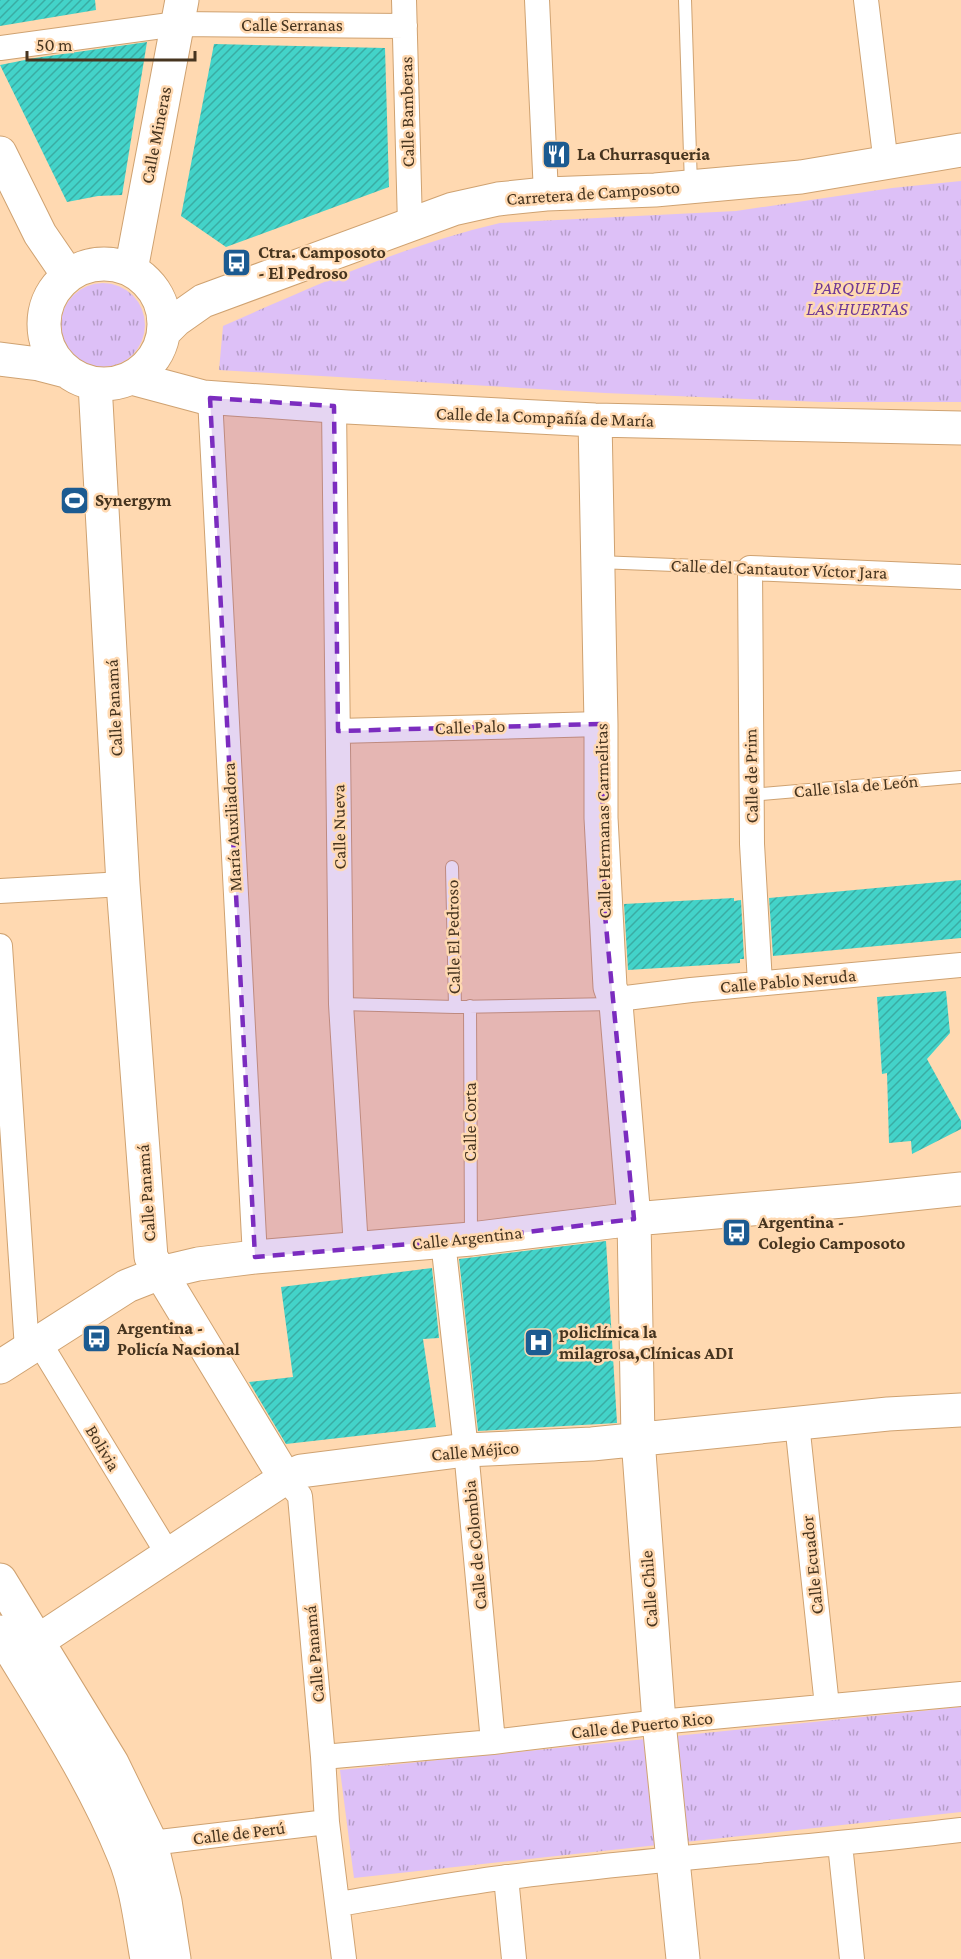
<svg xmlns="http://www.w3.org/2000/svg" width="961" height="1959" font-family="'Crimson Pro',serif">
	<style>
		.grass { fill: url(#grass-tufts) }
		.building { fill: url(#building-hatch) }
		.lines { fill: none; stroke-linecap: round; stroke-linejoin: round }
		.lane-casing { stroke: #cfa271; stroke-width: 14 }
		.street-casing { stroke: #cfa271; stroke-width: 26 }
		.secondary-casing { stroke: #cfa271; stroke-width: 35 }
		.lane { stroke: #fff; stroke-width: 12 }
		.street { stroke: #fff; stroke-width: 24 }
		.secondary { stroke: #fff; stroke-width: 33 }
		.marked { fill: #7b2cbf; fill-opacity: 0.2; stroke: #7b2cbf; stroke-width: 4.5; stroke-dasharray: 12 8; stroke-linejoin: round }
		.labels { text-anchor: middle; dominant-baseline: central; stroke-width: 5; stroke-linejoin: round; paint-order: stroke }
		.street-label { font-size: 18px; fill: #46341f; stroke: #ffd9b1 }
		.poi-label { font-size: 18px; font-weight: bold; fill: #46341f; stroke: #ffd9b1; text-anchor: start }
		.park-label { font-size: 18px; font-style: italic; fill: #6f3996; stroke: #ffd9b1 }
	</style>
	<defs>
		<pattern id="grass-tufts" width="24" height="20" patternUnits="userSpaceOnUse" patternTransform="scale(1.5)"><rect width="24" height="20" fill="#ddc0f7"/><path d="M3 7l-1-3M5 7V3M7 7l1-3M15 17l-1-3M17 17v-4M19 17l1-3" fill="none" stroke="#b59dc7"/></pattern>
		<pattern id="building-hatch" width="6" height="6" patternUnits="userSpaceOnUse" patternTransform="scale(1.5)"><rect width="6" height="6" fill="#43d3c9"/><path d="M-1 1l2-2M0 6l6-6M5 7l2-2" fill="none" stroke="#3aaca3"/></pattern>
	</defs>
	<rect width="100%" height="100%" fill="#ffd9b1"/>
	<path class="grass" d="M961,181V402H821L605,393L219,370L223,326C314,286 402,246 500,223L736,211L892,188Z
		M61 325a42 42 0 1 1 84 0a42 42 0 1 1-84 0Z
		M961,1707V1812L354,1878L340,1770Z"/>
	<path class="building" d="M0,0H95L96,10L0,26Z
		M147,42L122,195L98,196L67,202L0,65L35,58Z
		M214,44L385,48L389,187L226,247L181,216Z
		M961,880V938L773,956L769,898Z
		M734,898V901L741,900L744,959H740V963L628,970L624,904Z
		M946,991L950,1033L927,1059L961,1121V1129L912,1154L911,1141L889,1143L887,1073L882,1074L877,997Z
		M606,1241L617,1423L478,1431L459,1259Z
		M432,1268L439,1338L423,1339L436,1427L286,1444L249,1382L293,1377L281,1287Z"/>
	<g class="lines">
		<defs>
			<path id="lane" d="M685,0L691,185
				M598,562L750,568
				M751,795L961,777
				M452,867L455,1007
				M341,1004L455,1007L613,1004
				M470,1006L471,1238"/>
			<path id="street" d="M404,0L410,225
				M537,0L546,194
				M866,0L886,164
				M0,48L177,24L405,26
				M210,398L255,1257
				M334,406L341,1004L356,1248
				M338,731L601,724
				M0,891L123,884
				M0,946L27,1349
				M760,983L752,844L750,568L961,577
				M616,1004L626,998L691,990L961,965
				M443,1241L466,1450L493,1742
				M39,1342L168,1554
				M797,1423L827,1706
				M285,1478L300,1496L323,1757L327,1822L344,1959
				M323,1757L493,1742L659,1722L961,1694
				M151,1843L327,1822
				M840,1844L852,1959
				M506,1877L514,1959
				M338,1904C395,1895 451,1884 509,1877C659,1858 810,1848 961,1830"/>
			<path id="secondary" d="M0,153L40,234L68,275
				M44 324a60 60 0 1 1 120 0a60 60 0 1 1-120 0Z
				M131,270L182,0
				M164,332L176,320L203,301L453,209L498,199L546,194L655,190L801,177L961,150
				M0,359L39,364L66,371
				M132,378L203,397L347,407L595,420L961,428
				M95,384L123,884L151,1257L285,1478
				M595,420L601,724V818L610,987L616,1004L634,1219L638,1439L659,1722L683,1959
				M0,1367L127,1286L160,1273L198,1264L255,1257L471,1239L634,1219L855,1200L961,1189
				M0,1580L112,1763L151,1843L165,1901L174,1959
				M0,1632C44,1705 92,1777 124,1856C137,1887 141,1926 147,1959
				M38,1641L285,1478L301,1471L466,1450L592,1444L888,1414L961,1410"/>
		</defs>
		<use href="#lane" class="lane-casing"/>
		<use href="#street" class="street-casing"/>
		<use href="#secondary" class="secondary-casing"/>
		<use href="#lane" class="lane"/>
		<use href="#street" class="street"/>
		<use href="#secondary" class="secondary"/>
	</g>
	<path class="marked" d="M210,398L334,406L338,731L601,724L605,915L634,1219L471,1239L255,1257Z"/>
	<defs>
		<symbol id="restaurant-square" viewBox="-11 -11 22 22"><rect x="-9" y="-9" width="18" height="18" rx="4" fill="#1c5b91" stroke="#ffd9b1"/><path d="M-5-6h1v4h1v-4h1v4h1v-4h1v5L-1.5 .5V6h-2V.5L-5-1ZM5-6V6H3V1.5H1.5Q1.5-4 5-6Z" fill="#fff"/></symbol>
		<symbol id="bus-square" viewBox="-11 -11 22 22"><rect x="-9" y="-9" width="18" height="18" rx="4" fill="#1c5b91" stroke="#ffd9b1"/><path d="M-5-6H5V4H4V6H2V4H-2V6H-4V4H-5ZM-3.5-4V0h7V-4ZM-3.5 1.2v1.5H-2V1.2ZM2 1.2v1.5H3.5V1.2Z" fill="#fff"/></symbol>
		<symbol id="stadium-square" viewBox="-11 -11 22 22"><rect x="-9" y="-9" width="18" height="18" rx="4" fill="#1c5b91" stroke="#ffd9b1"/><path d="M0-5a6.5 5 0 1 0 0 10a6.5 5 0 1 0 0-10ZM-3.5-1.8h7v3.6h-7Z" fill="#fff"/></symbol>
		<symbol id="hospital-square" viewBox="-11 -11 22 22"><rect x="-9" y="-9" width="18" height="18" rx="4" fill="#1c5b91" stroke="#ffd9b1"/><path d="M-5-5h3v3.5h4V-5h3V5h-3V1.5h-4V5h-3Z" fill="#fff"/></symbol>
	</defs>
	<g fill-rule="evenodd">
		<use href="#restaurant-square" x="540" y="138" width="33" height="33"/>
		<use href="#bus-square" x="220" y="246" width="33" height="33"/>
		<use href="#stadium-square" x="58" y="484" width="33" height="33"/>
		<use href="#bus-square" x="720" y="1216" width="33" height="33"/>
		<use href="#bus-square" x="80" y="1322" width="33" height="33"/>
		<use href="#hospital-square" x="522" y="1326" width="33" height="33"/>
	</g>
	<g class="labels">
		<g class="street-label">
			<text x="292" y="25">Calle Serranas</text>
			<text transform="translate(407 112) rotate(-91)">Calle Bamberas</text>
			<text transform="translate(156 135) rotate(-79)">Calle Mineras</text>
			<text transform="translate(593 193) rotate(-4)">Carretera de Camposoto</text>
			<text transform="translate(545 417) rotate(2)">Calle de la Compañía de María</text>
			<text transform="translate(779 569) rotate(2)">Calle del Cantautor Víctor Jara</text>
			<text transform="translate(114 708) rotate(-93)">Calle Panamá</text>
			<text transform="translate(470 727) rotate(-2)">Calle Palo</text>
			<text transform="translate(751 776) rotate(-91)">Calle de Prim</text>
			<text transform="translate(856 786) rotate(-5)">Calle Isla de León</text>
			<text transform="translate(603 821) rotate(-91)">Calle Hermanas Carmelitas</text>
			<text transform="translate(232 827) rotate(-93)">María Auxiliadora</text>
			<text transform="translate(339 827) rotate(-91)">Calle Nueva</text>
			<text transform="translate(453 937) rotate(-91)">Calle El Pedroso</text>
			<text transform="translate(788 981) rotate(-5)">Calle Pablo Neruda</text>
			<text transform="translate(470 1122) rotate(-90)">Calle Corta</text>
			<text transform="translate(146 1193) rotate(-94)">Calle Panamá</text>
			<text transform="translate(467 1238) rotate(-6)">Calle Argentina</text>
			<text transform="translate(103 1448) rotate(59)">Bolivia</text>
			<text transform="translate(475 1451) rotate(-5)">Calle Méjico</text>
			<text transform="translate(475 1545) rotate(-95)">Calle de Colombia</text>
			<text transform="translate(812 1565) rotate(-96)">Calle Ecuador</text>
			<text transform="translate(649 1589) rotate(-94)">Calle Chile</text>
			<text transform="translate(314 1654) rotate(-95)">Calle Panamá</text>
			<text transform="translate(642 1725) rotate(-6)">Calle de Puerto Rico</text>
			<text transform="translate(239 1833) rotate(-7)">Calle de Perú</text>
		</g>
		<g class="poi-label">
			<text x="577" y="154">La Churrasqueria</text>
			<text x="258" y="252">Ctra. Camposoto<tspan x="258" dy="21">- El Pedroso</tspan></text>
			<text x="95" y="500">Synergym</text>
			<text x="758" y="1222">Argentina -<tspan x="758" dy="21">Colegio Camposoto</tspan></text>
			<text x="117" y="1328">Argentina -<tspan x="117" dy="21">Policía Nacional</tspan></text>
			<text x="559" y="1332">policlínica la<tspan x="559" dy="21">milagrosa,Clínicas ADI</tspan></text>
		</g>
		<g class="park-label">
			<text x="857" y="288">PARQUE DE<tspan x="857" dy="21">LAS HUERTAS</tspan></text>
		</g>
	</g>
	<path d="M27 51v9h168v-9" fill="none" stroke="#46341f" stroke-width="3"/>
	<text x="36" y="51" font-size="18" fill="#46341f" stroke="#ffd9b1" stroke-width="4.5" paint-order="stroke">50 m</text>
</svg>
